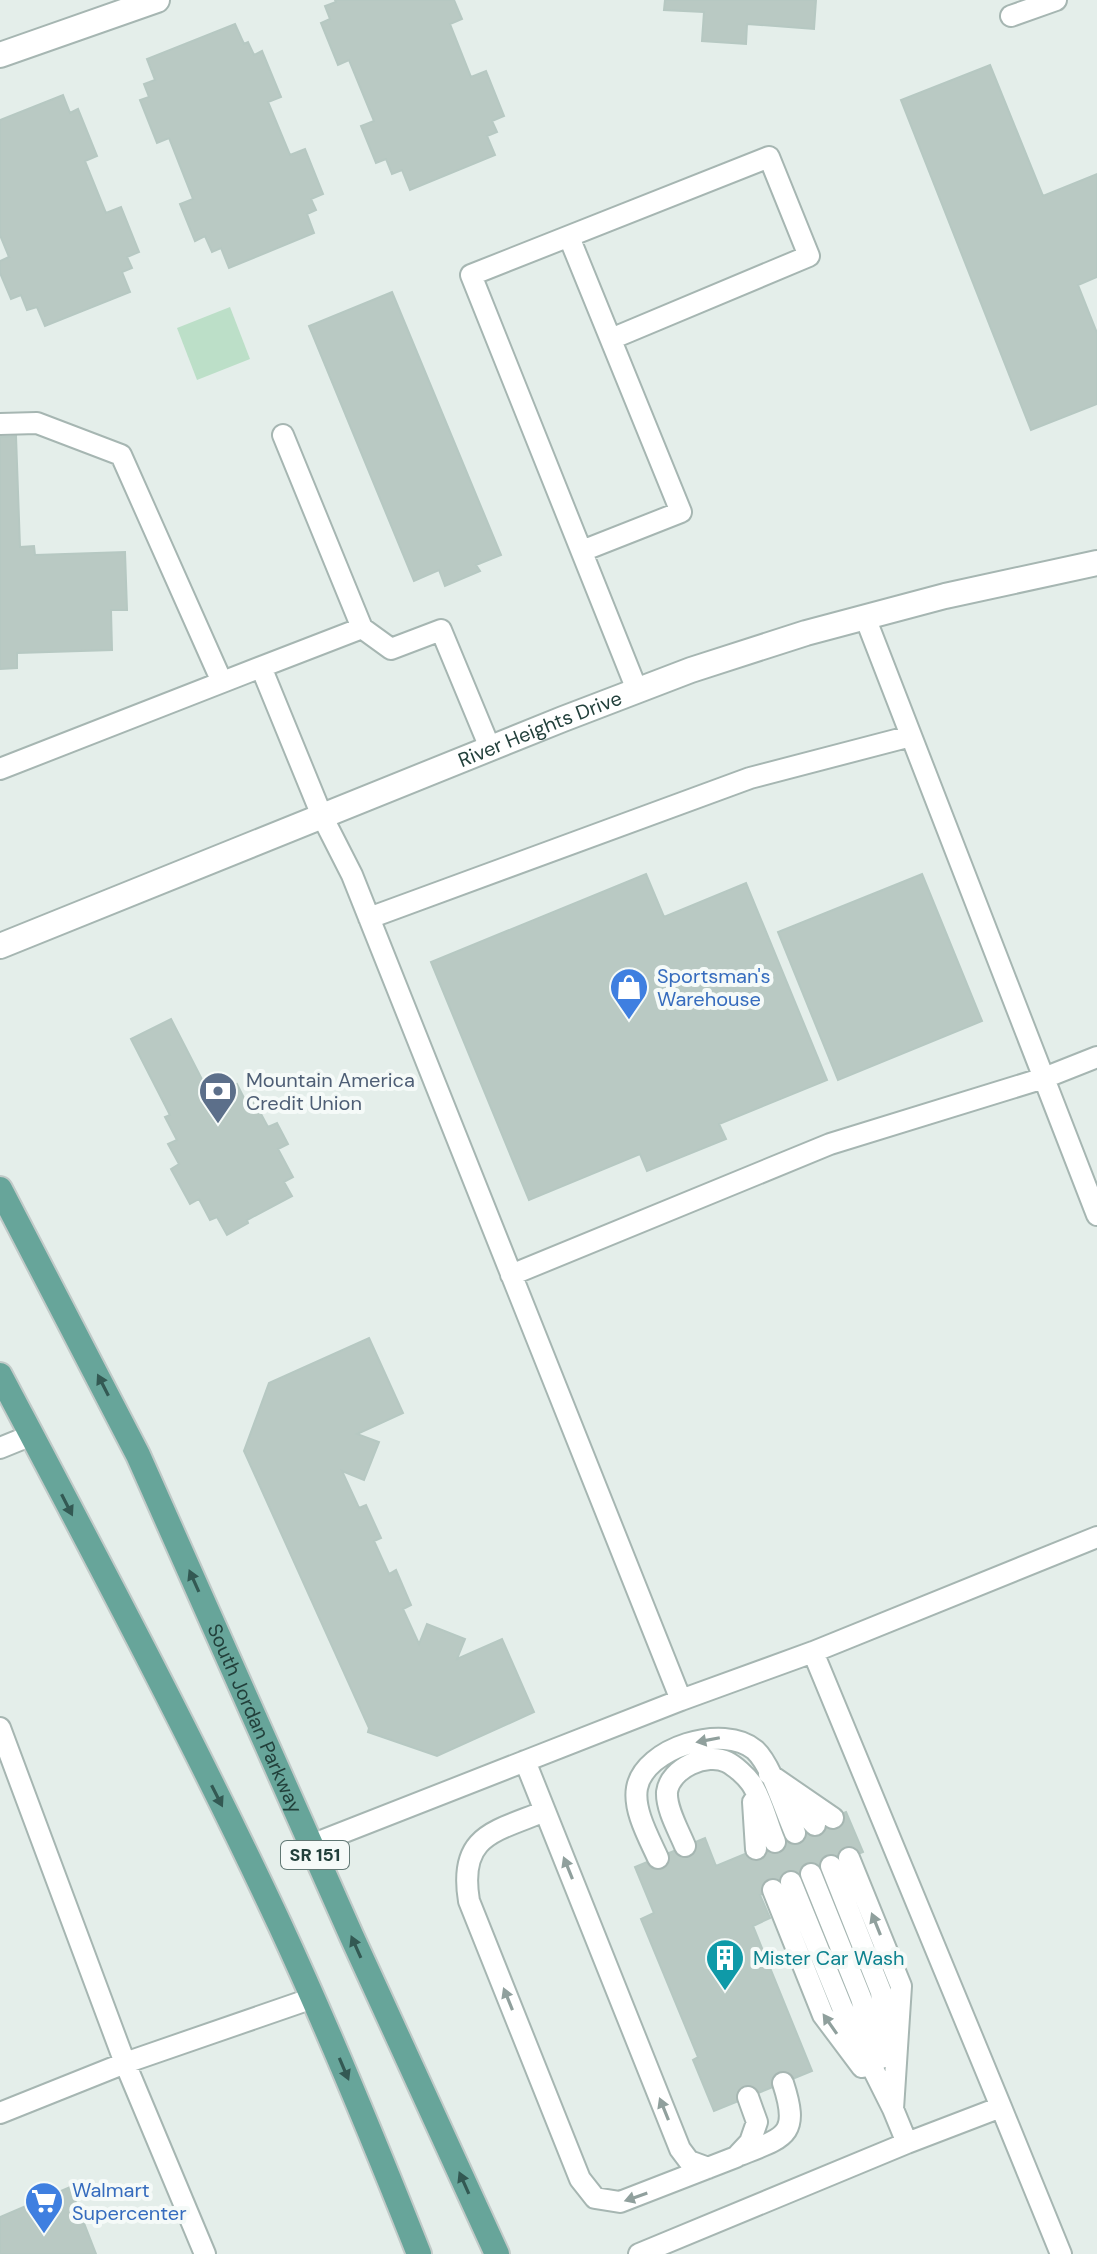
<svg xmlns="http://www.w3.org/2000/svg" width="1097" height="2254" font-family="'DM Sans',sans-serif">
	<style>
		.green { fill: #bcdfc8 }
		.building { fill: #b9c9c3; stroke: #b6c8c2; stroke-width: 2 }
		.lines { fill: none; stroke-linecap: round; stroke-linejoin: round }
		.service-casing { stroke: #a6b6b2; stroke-width: 24 }
		.minor-casing { stroke: #a6b6b2; stroke-width: 28 }
		.tertiary-casing { stroke: #a6b6b2; stroke-width: 28 }
		.primary-casing { stroke: #c1cac8; stroke-width: 28 }
		.service { stroke: #fff; stroke-width: 20 }
		.minor { stroke: #fff; stroke-width: 24 }
		.tertiary { stroke: #fff; stroke-width: 24 }
		.primary { stroke: #67a59a; stroke-width: 24 }
		.oneway { fill: #335953 }
		.oneway2 { fill: #90a09d }
		.labels { text-anchor: middle; dominant-baseline: central; stroke-width: 8; stroke-linejoin: round; paint-order: stroke }
		.shield { fill: #f5faf8; stroke: #617874; stroke-width: 2 }
		.shield-label { font-size: 18px; font-weight: bold; fill: #22403b }
		.street-label { font-size: 20px; fill: #22403b; stroke: #f5faf8 }
		.shop-label { font-size: 20px; fill: #366cbe; stroke: #f5faf8; text-anchor: start }
		.service-label { font-size: 20px; fill: #4e5e75; stroke: #f5faf8; text-anchor: start }
		.culture-label { font-size: 20px; fill: #0d838f; stroke: #f5faf8; text-anchor: start }
	</style>
	<rect width="100%" height="100%" fill="#e4eeea"/>
	<path class="green" d="M230,307L250,359L197,380L177,328Z"/>
	<path class="building" d="M335,0H454L462,19L450,24L471,77L486,71L504,116L492,121L497,132L487,136L495,155L410,190L402,170L392,174L386,159L376,163L361,126L374,121L349,60L338,65L321,23L330,19L325,6L336,2Z
		M665,0H816L814,29L747,24L746,44L702,41L704,12L664,10Z
		M235,24L244,44L248,42L254,55L262,51L281,97L268,102L290,155L305,149L323,194L311,199L316,210L307,214L314,233L229,268L221,248L212,252L205,236L195,241L180,204L193,199L169,138L157,143L140,100L149,97L144,84L155,80L147,59Z
		M990,65L1043,196L1097,174V277L1078,285L1097,333V404L1031,430L901,100Z
		M63,95L70,113L78,109L97,156L85,161L106,213L121,207L139,252L127,257L132,268L122,272L130,292L45,326L37,307L27,310L21,295L11,299L0,273V261L9,257L0,235V120Z
		M392,292L501,555L476,565L480,571L445,586L439,570L414,581L309,326Z
		M16,436L20,547L34,546L35,555L125,552L127,610H111L112,650L17,653V668L0,669V437Z
		M646,874L664,917L746,883L827,1080L719,1124L726,1139L647,1171L640,1154L529,1200L431,962Z
		M922,874L982,1021L838,1080L778,932Z
		M171,1019L211,1097L237,1084L246,1102L253,1099L268,1127L277,1123L288,1144L278,1149L293,1177L284,1182L292,1196L247,1220L248,1223L227,1235L217,1217L210,1220L199,1199L190,1204L171,1169L179,1164L168,1144L177,1140L165,1117L170,1115L131,1039Z
		M369,1338L403,1413L357,1434L379,1442L364,1480L342,1471L359,1508L366,1505L381,1538L374,1541L389,1574L396,1570L411,1605L403,1609L419,1644L427,1624L465,1639L457,1659L502,1639L534,1712L437,1756L368,1732L369,1728L244,1451L269,1383Z
		M846,1812L863,1852L760,1895L770,1918L753,1926L812,2071L714,2111L693,2060L698,2057L641,1919L654,1913L635,1867L705,1838L716,1866Z
		M70,2187L96,2254H0V2217Z"/>
	<g class="lines">
		<defs>
			<path id="service" d="M1011,16L1056,0
				M569,237L681,512L582,551
				M611,339L809,256L769,157L471,275L637,690
				M0,424L37,423L121,455L222,682
				M283,435L362,628
				M865,617L1097,1215
				M261,667L362,628L391,649L441,630L490,748
				M0,769L261,667L322,816L352,875L681,1700L813,1652L1097,1537
				M369,918L750,778L911,736
				M511,1275L830,1144L1044,1078L1097,1057
				M0,1448L32,1435
				M813,1652L1001,2107
				M0,1728L125,2063L205,2254
				M525,1761L680,2149L689,2161L708,2168
				M769,1774L833,1818
				M790,1798L815,1825
				M753,1802L756,1849
				M545,1811C494,1832 458,1835 469,1901L580,2179L595,2198L620,2202L736,2157L750,2142L757,2122L748,2097
				M311,1845L681,1700
				M685,1846C679,1831 666,1809 667,1792C670,1768 707,1752 727,1762C735,1766 746,1776 751,1783C762,1799 767,1823 775,1842
				M658,1858C649,1838 633,1810 637,1788C644,1748 724,1723 755,1750C772,1766 785,1811 795,1833
				M849,1858L901,1986L893,2109
				M831,1866L881,1992L887,2049
				M811,1874L861,1998L879,2059
				M791,1882L842,2007L893,2109L907,2143
				M773,1890L823,2015L862,2067
				M0,2113L125,2063L313,1998
				M740,2155C786,2137 800,2135 783,2083
				M639,2254L907,2143L1001,2107L1061,2254"/>
			<path id="minor" d="M0,55L157,0"/>
			<g id="tertiary">
				<path id="s1" d="M0,946L563,719L691,670L806,633L945,596L1097,563"/>
			</g>
			<g id="primary">
				<path id="s2" d="M0,1189L138,1455L352,1937L497,2254"/>
				<path d="M0,1375C96,1557 193,1739 280,1925C330,2033 375,2143 419,2254"/>
			</g>
		</defs>
		<use href="#service" class="service-casing"/>
		<use href="#minor" class="minor-casing"/>
		<use href="#tertiary" class="tertiary-casing"/>
		<use href="#primary" class="primary-casing"/>
		<use href="#service" class="service"/>
		<use href="#minor" class="minor"/>
		<use href="#tertiary" class="tertiary"/>
		<use href="#primary" class="primary"/>
	</g>
	<defs><path id="oneway-solid" d="M-6-.8H1V-3.2L6.5 0L1 3.2V.8H-6Z" transform="scale(2)"/></defs>
	<g class="oneway">
		<use href="#oneway-solid" transform="translate(103 1385) rotate(-117)"/>
		<use href="#oneway-solid" transform="translate(67 1505) rotate(63)"/>
		<use href="#oneway-solid" transform="translate(194 1581) rotate(-114)"/>
		<use href="#oneway-solid" transform="translate(217 1796) rotate(63)"/>
		<use href="#oneway-solid" transform="translate(356 1947) rotate(-114)"/>
		<use href="#oneway-solid" transform="translate(344 2069) rotate(67)"/>
		<use href="#oneway-solid" transform="translate(464 2183) rotate(-114)"/>
	</g>
	<g class="oneway2">
		<use href="#oneway-solid" transform="translate(708 1740) rotate(169)"/>
		<use href="#oneway-solid" transform="translate(568 1868) rotate(-112)"/>
		<use href="#oneway-solid" transform="translate(876 1924) rotate(-112)"/>
		<use href="#oneway-solid" transform="translate(508 1999) rotate(-112)"/>
		<use href="#oneway-solid" transform="translate(830 2024) rotate(-125)"/>
		<use href="#oneway-solid" transform="translate(664 2109) rotate(-112)"/>
		<use href="#oneway-solid" transform="translate(636 2197) rotate(161)"/>
	</g>
	<defs>
		<symbol id="shop-pin" viewBox="-11 -11 22 30"><path d="M0 17L-7.5 6A9.5 9.5 0 1 1 7.5 6Z" fill="#3f7fe0" stroke="#f5faf8"/><path d="M-5-2.5h2.3a2.7 3.5 0 0 1 5.4 0H5L5.5 6h-11ZM-1.5-2.5h3a1.5 2.3 0 0 0-3 0Z" fill="#fff"/></symbol>
		<symbol id="bank-pin" viewBox="-11 -11 22 30"><path d="M0 17L-7.5 6A9.5 9.5 0 1 1 7.5 6Z" fill="#5c6f8a" stroke="#f5faf8"/><path d="M-6-4H6V4H-6ZM0-2.3a2.3 2.3 0 1 0 0 4.6a2.3 2.3 0 1 0 0-4.6Z" fill="#fff"/></symbol>
		<symbol id="building-pin" viewBox="-11 -11 22 30"><path d="M0 17L-7.5 6A9.5 9.5 0 1 1 7.5 6Z" fill="#0f9aa8" stroke="#f5faf8"/><path d="M-4-6H4V6H1V3H-1V6H-4ZM-2.5-4.3h1.7v1.8h-1.7ZM.8-4.3h1.7v1.8H.8ZM-2.5-1h1.7V.8h-1.7ZM.8-1h1.7V.8H.8Z" fill="#fff"/></symbol>
		<symbol id="supermarket-pin" viewBox="-11 -11 22 30"><path d="M0 17L-7.5 6A9.5 9.5 0 1 1 7.5 6Z" fill="#3f7fe0" stroke="#f5faf8"/><path d="M-6-5.5h2.5l.6 2H6L4.5 2H-2.5L-4.4-4H-6ZM-1.5 3.2a1.3 1.3 0 1 0 .1 0ZM3 3.2a1.3 1.3 0 1 0 .1 0Z" fill="#fff"/></symbol>
	</defs>
	<g fill-rule="evenodd">
		<use href="#shop-pin" x="607" y="965" width="44" height="60"/>
		<use href="#bank-pin" x="196" y="1069" width="44" height="60"/>
		<use href="#building-pin" x="703" y="1936" width="44" height="60"/>
		<use href="#supermarket-pin" x="22" y="2179" width="44" height="60"/>
	</g>
	<g class="labels">
		<rect class="shield" x="281" y="1841" width="68" height="28" rx="6"/>
		<g class="shield-label">
			<text x="315" y="1855">SR 151</text>
		</g>
		<g class="street-label">
			<text stroke="none"><textPath href="#s1" startOffset="582">River Heights Drive</textPath></text>
			<text stroke="none"><textPath href="#s2" startOffset="588">South Jordan Parkway</textPath></text>
		</g>
		<g class="shop-label">
			<text x="657" y="976">Sportsman's<tspan x="657" dy="23">Warehouse</tspan></text>
			<text x="72" y="2190">Walmart<tspan x="72" dy="23">Supercenter</tspan></text>
		</g>
		<g class="service-label">
			<text x="246" y="1080">Mountain America<tspan x="246" dy="23">Credit Union</tspan></text>
		</g>
		<g class="culture-label">
			<text x="753" y="1958">Mister Car Wash</text>
		</g>
	</g>
</svg>
